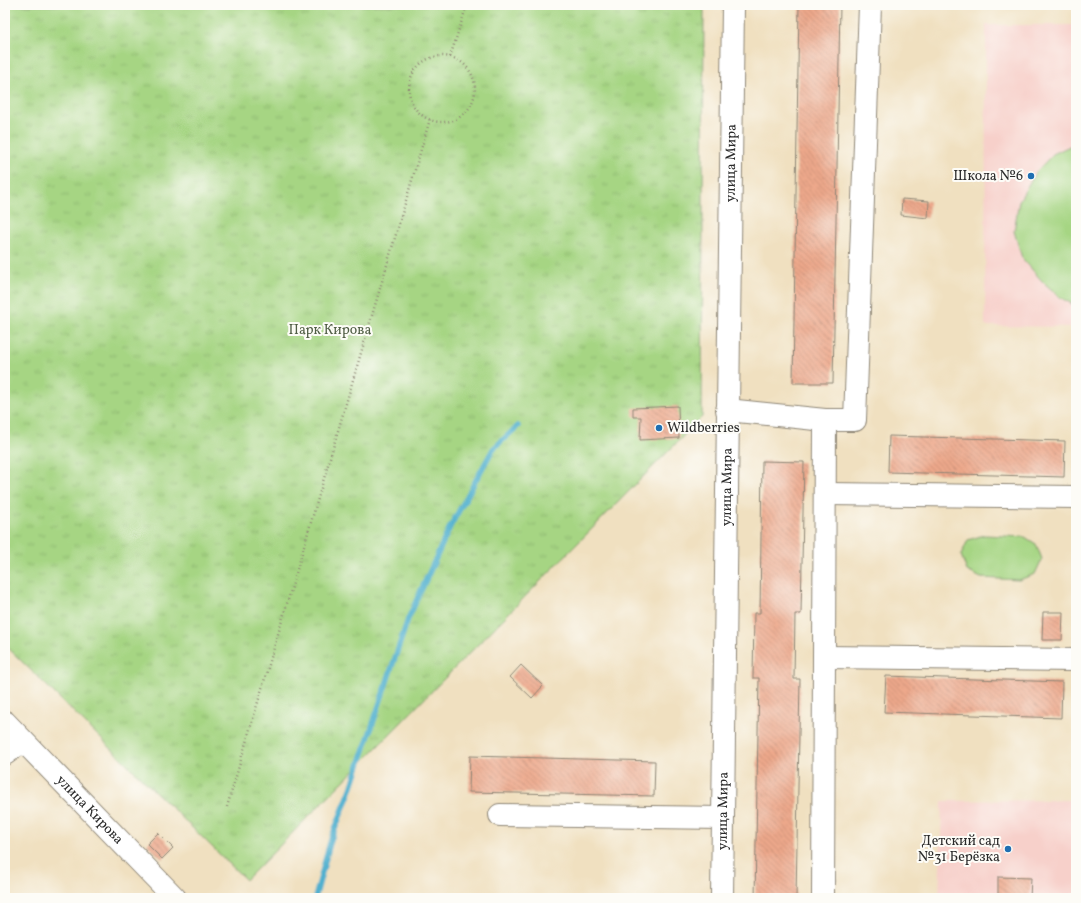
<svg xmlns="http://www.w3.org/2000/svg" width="1081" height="903" font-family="Vollkorn,serif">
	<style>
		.built { fill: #f7d0ca }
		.grass { fill: #a6d583; stroke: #688057 }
		.park { fill: url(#park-tufts); stroke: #688057 }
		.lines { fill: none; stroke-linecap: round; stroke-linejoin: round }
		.stream { stroke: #51b0cf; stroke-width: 5.5 }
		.building { fill: url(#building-back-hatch) }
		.minor-casing { stroke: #8e8676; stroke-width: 24 }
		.major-casing { stroke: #8e8676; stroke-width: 24 }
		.path { stroke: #8e8676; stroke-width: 2.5; stroke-dasharray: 1 3; stroke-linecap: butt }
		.minor { stroke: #fff; stroke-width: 22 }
		.major { stroke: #fff; stroke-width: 22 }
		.poi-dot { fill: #1f6fb2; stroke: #fdfcf7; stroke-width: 1.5 }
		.labels { text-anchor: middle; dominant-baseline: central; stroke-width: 4; stroke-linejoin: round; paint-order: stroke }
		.street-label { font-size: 14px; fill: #2b2b2b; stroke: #fdfcf7 }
		.poi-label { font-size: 14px; fill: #2b2b2b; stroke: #fdfcf7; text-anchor: end }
		.park-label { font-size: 14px; fill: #505e45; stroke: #fdfcf7 }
	</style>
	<defs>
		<pattern id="park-tufts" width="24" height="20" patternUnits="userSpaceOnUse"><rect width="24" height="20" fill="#a6d583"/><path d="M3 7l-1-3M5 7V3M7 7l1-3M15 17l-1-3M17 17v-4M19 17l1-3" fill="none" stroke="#8fb771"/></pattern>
		<pattern id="building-back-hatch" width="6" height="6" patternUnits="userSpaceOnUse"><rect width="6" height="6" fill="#eda88b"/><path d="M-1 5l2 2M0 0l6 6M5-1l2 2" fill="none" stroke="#c08972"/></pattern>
	</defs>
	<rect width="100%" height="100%" fill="#fdfcf7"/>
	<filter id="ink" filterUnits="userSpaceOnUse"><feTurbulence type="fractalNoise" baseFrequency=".025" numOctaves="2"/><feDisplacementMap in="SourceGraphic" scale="8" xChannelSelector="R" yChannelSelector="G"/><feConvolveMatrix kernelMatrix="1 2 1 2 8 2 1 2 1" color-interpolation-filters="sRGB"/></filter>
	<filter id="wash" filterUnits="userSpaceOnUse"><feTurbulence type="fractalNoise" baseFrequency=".012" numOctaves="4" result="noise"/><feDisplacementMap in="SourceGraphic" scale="16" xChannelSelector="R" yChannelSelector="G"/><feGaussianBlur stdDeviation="0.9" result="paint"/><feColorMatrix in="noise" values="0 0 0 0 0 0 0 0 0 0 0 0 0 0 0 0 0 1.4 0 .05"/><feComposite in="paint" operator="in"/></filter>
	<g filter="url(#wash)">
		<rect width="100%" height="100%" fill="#f0e0c0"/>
		<path class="built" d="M986,25H1076V327L985,326Z
			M1076,800V898H939L942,801Z"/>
		<path class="grass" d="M1076,143V306L1061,298L1042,281L1022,258L1014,231L1019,201L1035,173L1053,154Z
			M984,535L1025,537L1036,544L1042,559L1035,574L1019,580L981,578L967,571L961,555L968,540Z"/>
		<path class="park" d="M5,5H704L702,417L246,880L5,645Z"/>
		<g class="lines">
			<path class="stream" d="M315,898L331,839L351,789L408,619L450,527L493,449L518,426"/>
		</g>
		<g id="blocks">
			<path class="building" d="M799,5H840L833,383H793Z
				M902,199L929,201L928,218L901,215Z
				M678,406L679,438L640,440L641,417H633V408Z
				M889,436L1065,441L1064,477L888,472Z
				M762,461L804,462L801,614H795L794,679H800L796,898H755L759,678H753L754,613H760Z
				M1043,612H1063L1062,640H1042Z
				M521,665L543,686L532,698L510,677Z
				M886,676L1062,682L1061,718L884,712Z
				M470,756L655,761L654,796L469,792Z
				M158,833L173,848L162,859L147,844Z
				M998,877L1031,878L1030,898H998Z"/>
		</g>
	</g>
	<g filter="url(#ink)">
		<use href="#blocks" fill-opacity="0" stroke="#8e8676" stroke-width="1"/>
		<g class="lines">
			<defs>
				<g id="minor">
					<path d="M727,410L825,420H855L870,5"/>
					<path d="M825,494L1076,497"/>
					<path d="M824,657L1076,660"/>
					<path d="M5,754L23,741"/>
					<path d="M500,815L723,818"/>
					<path id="s1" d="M722,898L733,5"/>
					<path d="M823,898L825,420"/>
				</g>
				<g id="major">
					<path id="s2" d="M5,722L175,898"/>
				</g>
			</defs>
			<use href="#minor" class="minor-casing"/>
			<use href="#major" class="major-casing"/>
			<path class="path" d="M409 89a33 33 0 1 1 66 0a33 33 0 1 1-66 0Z
				M450,57L467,5
				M227,807L430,119"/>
			<use href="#minor" class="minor"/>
			<use href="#major" class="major"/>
		</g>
	</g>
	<g class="poi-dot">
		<circle cx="1031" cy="176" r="4"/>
		<circle cx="659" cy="428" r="4"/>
		<circle cx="1008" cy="849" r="4"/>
	</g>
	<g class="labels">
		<g class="street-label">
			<text stroke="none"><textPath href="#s1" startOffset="735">улица Мира</textPath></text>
			<text stroke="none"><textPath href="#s1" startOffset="411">улица Мира</textPath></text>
			<text stroke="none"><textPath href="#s2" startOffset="122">улица Кирова</textPath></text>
			<text stroke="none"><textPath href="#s1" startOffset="87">улица Мира</textPath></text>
		</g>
		<g class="poi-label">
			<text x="1023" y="176">Школа №6</text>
			<text x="667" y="428" text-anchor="start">Wildberries</text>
			<text x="1000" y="841">Детский сад<tspan x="1000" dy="16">№31 Берёзка</tspan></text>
		</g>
		<g class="park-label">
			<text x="330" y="330">Парк Кирова</text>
		</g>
	</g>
	<rect width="1081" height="903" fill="none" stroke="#fdfcf7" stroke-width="20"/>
</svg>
